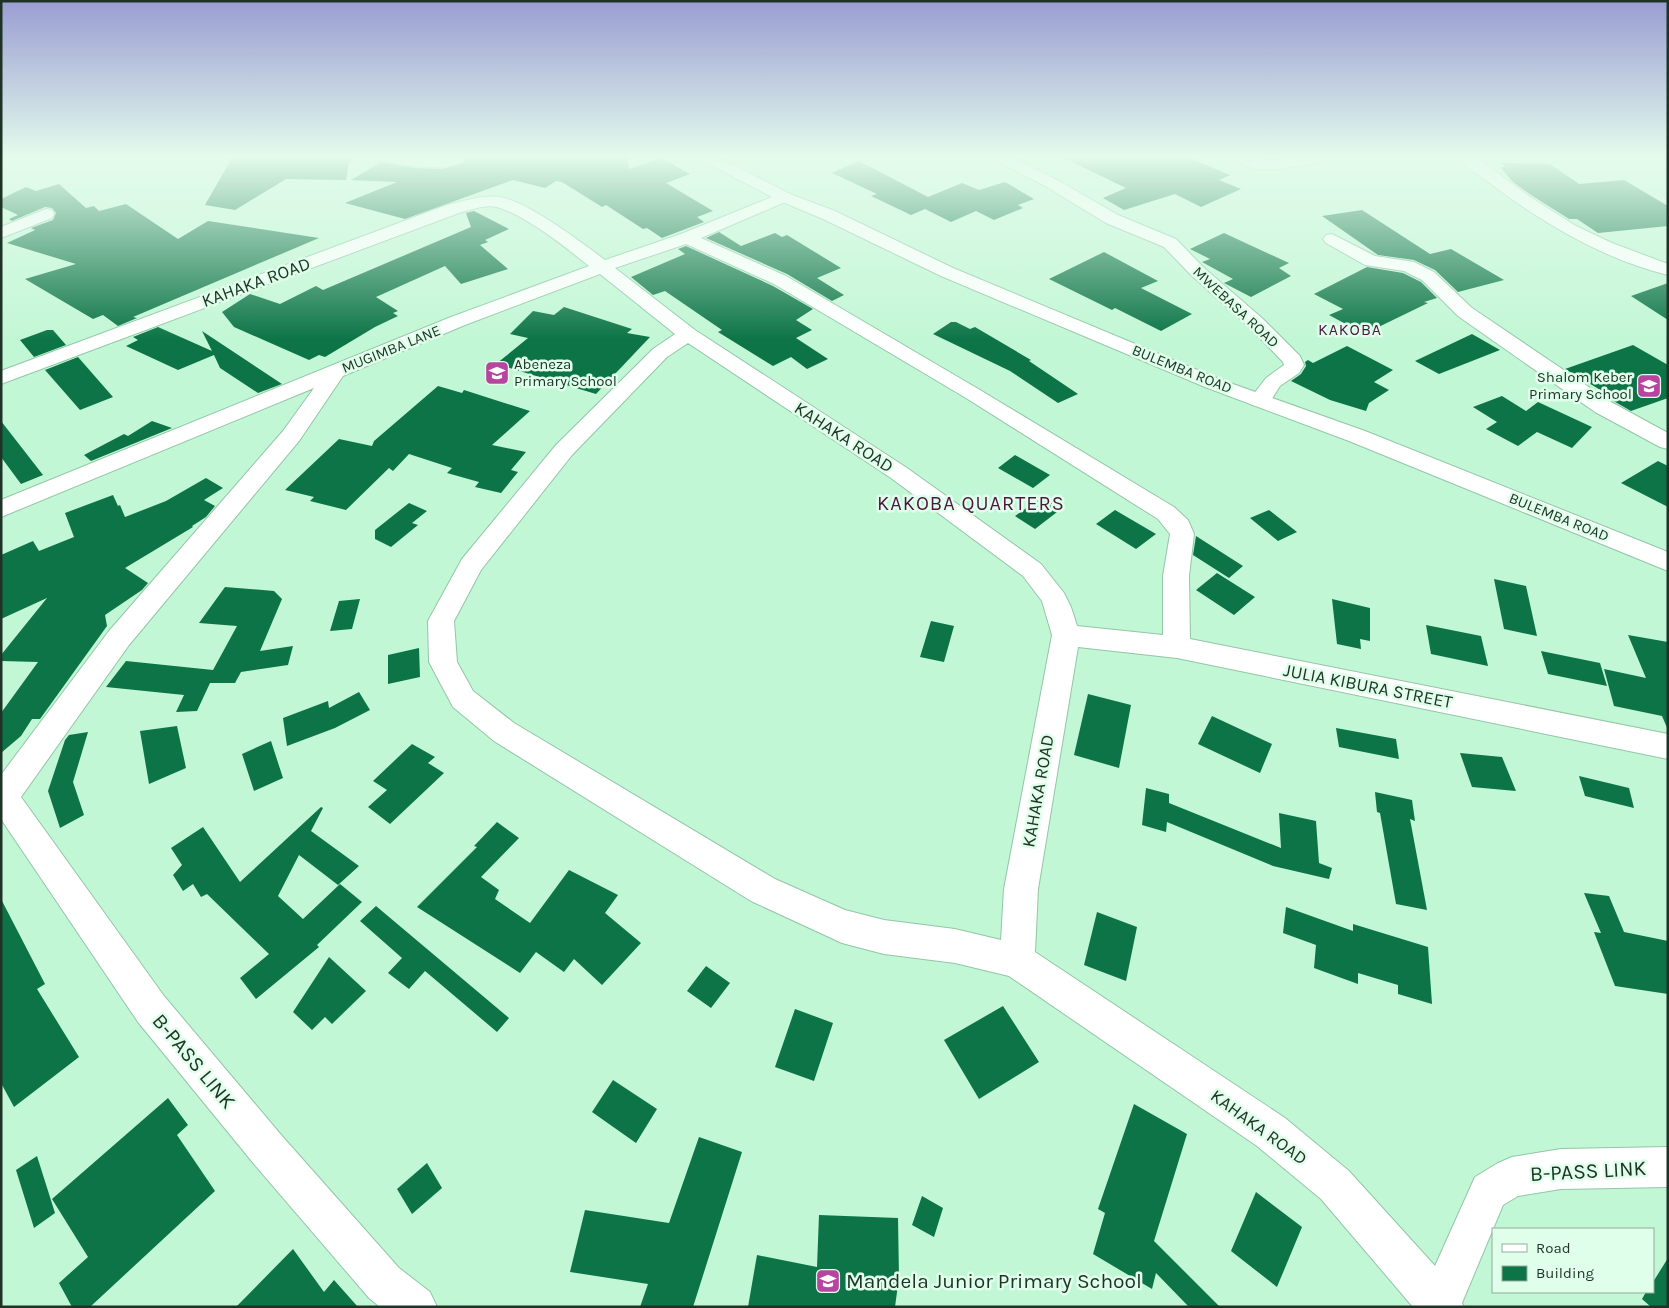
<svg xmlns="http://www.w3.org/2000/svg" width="1669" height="1308" font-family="Karla,sans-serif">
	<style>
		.building { fill: #0c7446 }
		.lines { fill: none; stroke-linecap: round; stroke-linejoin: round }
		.minor-casing { stroke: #92c6a6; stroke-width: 2 }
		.major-casing { stroke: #92c6a6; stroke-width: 2 }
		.minor { fill: #fff; fill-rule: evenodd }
		.major { fill: #fff; fill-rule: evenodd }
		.labels { text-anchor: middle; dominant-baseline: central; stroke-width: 5; stroke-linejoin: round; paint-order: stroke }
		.far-street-label { font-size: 15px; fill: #1e3326; stroke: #dfffea }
		.far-poi-label { font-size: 15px; fill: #1e3326; stroke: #dfffea; text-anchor: start }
		.far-neighbourhood-label { font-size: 16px; letter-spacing: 1px; fill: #4c1641; stroke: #dfffea }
		.street-label { font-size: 18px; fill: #1e3326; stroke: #dfffea }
		.quarter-label { font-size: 20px; letter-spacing: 1px; fill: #4c1641; stroke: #dfffea }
		.near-street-label { font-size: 21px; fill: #1e3326; stroke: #dfffea }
		.near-poi-label { font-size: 21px; fill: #1e3326; stroke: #dfffea; text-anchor: start }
	</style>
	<rect width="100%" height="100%" fill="#c2f7d5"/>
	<path class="building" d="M350,157L346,180L286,179L235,210L205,205L232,158Z
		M469,157H627L629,169L661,158L690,174L666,183L713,211L697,217L704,222L662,238L647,228L643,229L606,205L602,207L562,182L556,181L545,188L513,180L405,219L345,203L397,182L351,180L381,162L416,168L441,169L461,164Z
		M1062,157H1187L1230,175L1219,180L1241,189L1201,207L1175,194L1124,210L1103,198L1126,188Z
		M859,161L928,197L962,183L979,190L1005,182L1034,199L1018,205L1023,208L994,220L976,211L951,222L925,209L911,215L871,196L877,194L832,173Z
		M1501,163L1550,164L1579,184L1624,180L1668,206V226L1598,233L1577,219H1569L1531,195L1513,182L1500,167H1506Z
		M59,184L86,208L94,206L99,211L126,204L178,239L208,221L319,238L133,317L137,318L118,326L103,315L93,319L25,279L76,264L7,243L35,230L31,228L53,220L56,213L52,208L45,207L12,221L9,219L18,215L1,207V199L26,187L36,191Z
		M1362,210L1430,254L1451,249L1504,280L1458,292L1435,270L1414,260L1378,255L1322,216Z
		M474,211L509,229L485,240L488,242L480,245L508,269L461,284L445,266L376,297L398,311L393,313L398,316L375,327L325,357L319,355L309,360L234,327L222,312L250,294L280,304L316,286L323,290L471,227L466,213Z
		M719,232L741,246L775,233L782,237L787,235L841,268L817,278L844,295L832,301L787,274L706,238Z
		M1224,233L1289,263L1279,268L1291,276L1251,297L1224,283L1233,279L1202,262L1210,259L1190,249Z
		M686,246L773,286L813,309L796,320L812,330L796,338L828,359L807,369L791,357L773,366L718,332L722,330L665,291L653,295L631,277L685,254L678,249Z
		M1104,252L1158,281L1141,288L1192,314L1161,331L1115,308L1112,310L1049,279Z
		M1367,267L1403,273L1421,282L1437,298L1424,302L1428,303L1364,334L1329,315L1343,309L1314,294Z
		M1668,283V320L1631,296Z
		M564,307L632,329L627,333L650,337L596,394L496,364L528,338L510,334L533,311L554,315Z
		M951,322H956L970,329L975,327L1031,360L1029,361L1078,394L1058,403L1010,371L933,334Z
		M158,327L212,351L202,331L282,384L258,393L220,368L214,355L178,370L126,346L138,340L133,337Z
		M47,330H53L66,345L34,357L20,340Z
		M1472,334L1500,350L1439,374L1415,361Z
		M1633,345L1668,365V398L1631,411L1610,399L1614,398L1565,369Z
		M1347,346L1393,370L1374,382L1389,390L1369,403L1366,411L1330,400L1291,381L1301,374L1306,366L1305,362L1308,360L1313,363Z
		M78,357L113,397L80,410L45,370Z
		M438,386L462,393L464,390L530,411L492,445L526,452L511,470L518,472L501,493L475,487L479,482L447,473L452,468L409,454L393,471L389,468L346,510L310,501L314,497L285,490L339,439L372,446L374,441Z
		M1502,396L1526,411L1538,402L1592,427L1572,448L1537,432L1518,446L1486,429L1497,422L1473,407Z
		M1,421L43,475L21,484L1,457Z
		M152,421L172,428L91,461L84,455L124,434L128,436Z
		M1015,455L1050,475L1033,488L998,468Z
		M1658,461L1668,466V507L1621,483Z
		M206,478L223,488L204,500L215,506L206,517L192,526L193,527L125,568L148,583L142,590L105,615L107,626L40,719H32L21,736L1,753V713L38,662L1,661V655L47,598L1,619V555L33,541L39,551L74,537L65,513L113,495L118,506L120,505L125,517L166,501Z
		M1042,497L1061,509L1035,529L1015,516Z
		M409,503L427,511L412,523L418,525L391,547L375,539V530Z
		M1115,510L1156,534L1136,549L1096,524Z
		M1269,510L1297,532L1278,541L1250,518Z
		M1196,536L1243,566L1229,578L1193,555Z
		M1217,573L1255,597L1234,615L1196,590Z
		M1494,579L1526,586L1537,636L1504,629Z
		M225,587L274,591L282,599L260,651L293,646L288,665L241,672L235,683H210L197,711L176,712L184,695L106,687L126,661L213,670L237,626L199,623Z
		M360,599L352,629L330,631L339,601Z
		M1332,599L1370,608V641L1360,639L1361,649L1337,644Z
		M931,621L954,626L944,662L920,657Z
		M1426,625L1481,636L1488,666L1431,654Z
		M1628,635L1668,642V730L1662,716L1614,706L1604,669L1646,678Z
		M419,648L420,677L388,684V655Z
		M1541,651L1600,663L1607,686L1548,674Z
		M359,692L370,710L335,728L287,746L283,718L328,701L329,708Z
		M1088,694L1131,705L1119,768L1074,755Z
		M1212,716L1272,744L1260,773L1198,744Z
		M177,726L186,768L149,784L140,731Z
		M1336,728L1396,739L1399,759L1339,747Z
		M88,732L73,782L84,815L60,828L48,791L65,740L69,735Z
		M271,741L283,778L254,791L242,754Z
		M412,744L435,757L428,763L444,773L390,824L368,807L387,790L373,781Z
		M1460,753L1502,757L1516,791L1472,787Z
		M1579,776L1629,788L1634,808L1585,796Z
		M1146,788L1169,794V803L1281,848L1279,813L1316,821L1319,863L1332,868L1329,879L1273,866L1167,822L1166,832L1142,825Z
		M1375,792L1412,800L1415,821L1410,819L1427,910L1396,904L1380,813L1377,812Z
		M321,807L323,808L311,831L359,866L338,885L299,855L278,896L303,919L340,884L362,902L317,945L319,947L256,999L240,978L269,954L207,894L201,897L193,884L183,891L173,875L182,865L171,848L203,827L240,882Z
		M497,822L519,838L481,877L499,890L495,899L530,923L569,870L618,895L605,913L641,943L602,985L574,959L564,972L536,952L520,973L417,907L477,847L474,846Z
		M1584,893L1609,896L1624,932L1668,941V994L1615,986L1594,932L1601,933Z
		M1,899L45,984L37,989L79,1057L14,1107L1,1083Z
		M376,906L509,1018L497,1032L425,971L409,989L388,973L402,958L360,921Z
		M1286,907L1353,931V924L1428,947L1432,1004L1398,994V985L1358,973V984L1314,968L1316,945L1283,933Z
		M1097,912L1137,927L1126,981L1084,965Z
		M329,957L366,991L332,1024L325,1017L312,1030L293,1012Z
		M706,966L730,983L711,1008L687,991Z
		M1003,1006L1039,1062L979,1099L944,1040Z
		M795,1009L833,1023L814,1081L775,1067Z
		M613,1080L657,1109L636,1143L592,1112Z
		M168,1098L188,1125L177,1135L215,1191L90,1307H72L59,1283L88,1257L52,1199Z
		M1134,1104L1187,1134L1154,1241L1220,1307H1189L1156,1273L1152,1289L1093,1254L1105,1213L1098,1209Z
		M699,1137L742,1152L693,1307H640L648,1284L570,1272L585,1210L669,1223Z
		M37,1156L55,1213L34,1228L16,1170Z
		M427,1163L442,1188L412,1214L397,1189Z
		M1256,1192L1302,1227L1277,1287L1231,1251Z
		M922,1196L943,1208L934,1237L912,1225Z
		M819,1215L898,1218L899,1277L895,1307H748L757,1255L817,1267Z
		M293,1249L324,1292L334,1280L358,1307H236Z
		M1668,1258V1307H1651L1642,1299L1646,1292H1653V1282Z"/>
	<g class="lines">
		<defs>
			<path id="minor" d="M378,157H467C455,174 404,165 386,162L381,160Z
				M992,157H1012L1059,181L1118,215L1176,239L1203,267L1263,319L1300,356L1304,365L1299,373L1280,386L1268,405L1260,406L1252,405L1249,400L1266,378L1284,365L1283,362L1249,327L1191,275L1164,247L1106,223L1047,187L995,160Z
				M1234,157H1254L1269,160L1295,157H1326L1323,160L1318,162C1297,166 1250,179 1234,157Z
				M1458,157H1476L1530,197L1576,226L1612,243L1668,264V275C1603,259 1544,224 1491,184C1481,176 1466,168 1458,157Z
				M784,192L790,194L792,197L790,200L701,238L786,276L980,390L1174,507L1188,520L1194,534L1189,576L1190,639L1668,734V759L1177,658L1078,647L1038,889L1035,952L1285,1118L1349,1171L1435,1266L1475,1177L1498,1163L1512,1157L1561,1149L1668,1147V1187L1561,1189L1518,1196L1503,1205L1462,1303L1464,1307H1413L1321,1199L1257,1146L1009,976L955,963L884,954L842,943L751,901L494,741L453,707L429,662L428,621L462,559L556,445L653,349L675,334L600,274L465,325L343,376L299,441L129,645L21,797L164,996L282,1136L399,1268L430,1292L437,1307H380L369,1298L254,1164L138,1022L1,819V775L109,631L283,431L314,388L1,517V500L451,317L589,266C565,247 527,216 497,207C485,204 471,210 459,213L1,384V371L447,205C464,201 482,195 500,197C528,202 581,242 605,260L681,234ZM686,244L774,284L966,398L1158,519L1170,534L1163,576V635L1077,626L1071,607L1064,593L1041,564L907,468L695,330L615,268ZM688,343L891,478L1023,576L1042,601L1052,635L1004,889L1001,940L955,929L884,920L845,910L775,879L514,723L473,691L457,662L454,621L481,570L572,455L667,357Z
				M46,209L52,210L54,214L52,218L1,238V227Z
				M1332,234L1375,256L1414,262L1434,272L1472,308L1611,402L1668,433V449L1660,447L1595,412L1458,316L1422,280L1404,271L1365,265L1326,243L1323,239L1326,235Z"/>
			<path id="major" d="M698,157H718L790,194L835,211L953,268L1219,379L1365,431L1668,552V571L1349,441L1205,387L941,276L823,219L778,200L701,160Z"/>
		</defs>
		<use href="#minor" class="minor-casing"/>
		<use href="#major" class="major-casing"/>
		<use href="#minor" class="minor"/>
		<use href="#major" class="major"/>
	</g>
	<linearGradient id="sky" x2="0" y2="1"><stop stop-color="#999dd2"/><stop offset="0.46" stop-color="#e4fbec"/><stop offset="1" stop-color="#e4fbec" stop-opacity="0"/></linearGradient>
	<rect width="1669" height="340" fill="url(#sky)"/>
	<defs>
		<symbol id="school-square" viewBox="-11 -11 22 22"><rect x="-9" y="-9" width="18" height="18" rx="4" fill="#b7449f" stroke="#dfffea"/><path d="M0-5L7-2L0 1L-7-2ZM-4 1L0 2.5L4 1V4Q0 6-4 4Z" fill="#fff"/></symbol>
	</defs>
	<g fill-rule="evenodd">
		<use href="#school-square" x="483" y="359" width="28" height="28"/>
		<use href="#school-square" x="1635" y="372" width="28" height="28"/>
		<use href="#school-square" x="814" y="1267" width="28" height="28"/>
	</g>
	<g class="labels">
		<g class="far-street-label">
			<text transform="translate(1236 307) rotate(43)">MWEBASA ROAD</text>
			<text transform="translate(391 349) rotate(-22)">MUGIMBA LANE</text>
			<text transform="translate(1182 369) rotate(22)">BULEMBA ROAD</text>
			<text transform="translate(1559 517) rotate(22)">BULEMBA ROAD</text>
		</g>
		<g class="far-poi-label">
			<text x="514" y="364">Abeneza<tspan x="514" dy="17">Primary School</tspan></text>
			<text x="1632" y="377" text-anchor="end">Shalom Keber<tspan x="1632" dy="17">Primary School</tspan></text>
		</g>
		<g class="far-neighbourhood-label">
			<text x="1350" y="329">KAKOBA</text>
		</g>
		<g class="street-label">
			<text transform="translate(256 282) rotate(-20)">KAHAKA ROAD</text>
			<text transform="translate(844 437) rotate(33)">KAHAKA ROAD</text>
			<text transform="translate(1368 686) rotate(11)">JULIA KIBURA STREET</text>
			<text transform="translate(1038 791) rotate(-80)">KAHAKA ROAD</text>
			<text transform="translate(1259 1127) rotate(36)">KAHAKA ROAD</text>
		</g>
		<g class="quarter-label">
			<text x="971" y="503">KAKOBA QUARTERS</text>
		</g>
		<g class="near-street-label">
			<text transform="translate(194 1061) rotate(50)">B-PASS LINK</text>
			<text transform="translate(1588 1171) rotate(-3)">B-PASS LINK</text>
		</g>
		<g class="near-poi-label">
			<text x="846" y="1281">Mandela Junior Primary School</text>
		</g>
	</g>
	<rect width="1669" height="1308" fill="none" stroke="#1e3326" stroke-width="5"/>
	<rect x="1492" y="1228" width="162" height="65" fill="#dfffea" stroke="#92ad9c"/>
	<rect x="1502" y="1244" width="25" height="8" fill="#ffffff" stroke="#92ad9c"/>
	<text x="1536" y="1253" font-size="15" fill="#1e3326">Road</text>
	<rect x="1502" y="1266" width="25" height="15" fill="#0c7446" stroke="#92ad9c"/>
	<text x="1536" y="1278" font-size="15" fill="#1e3326">Building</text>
</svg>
